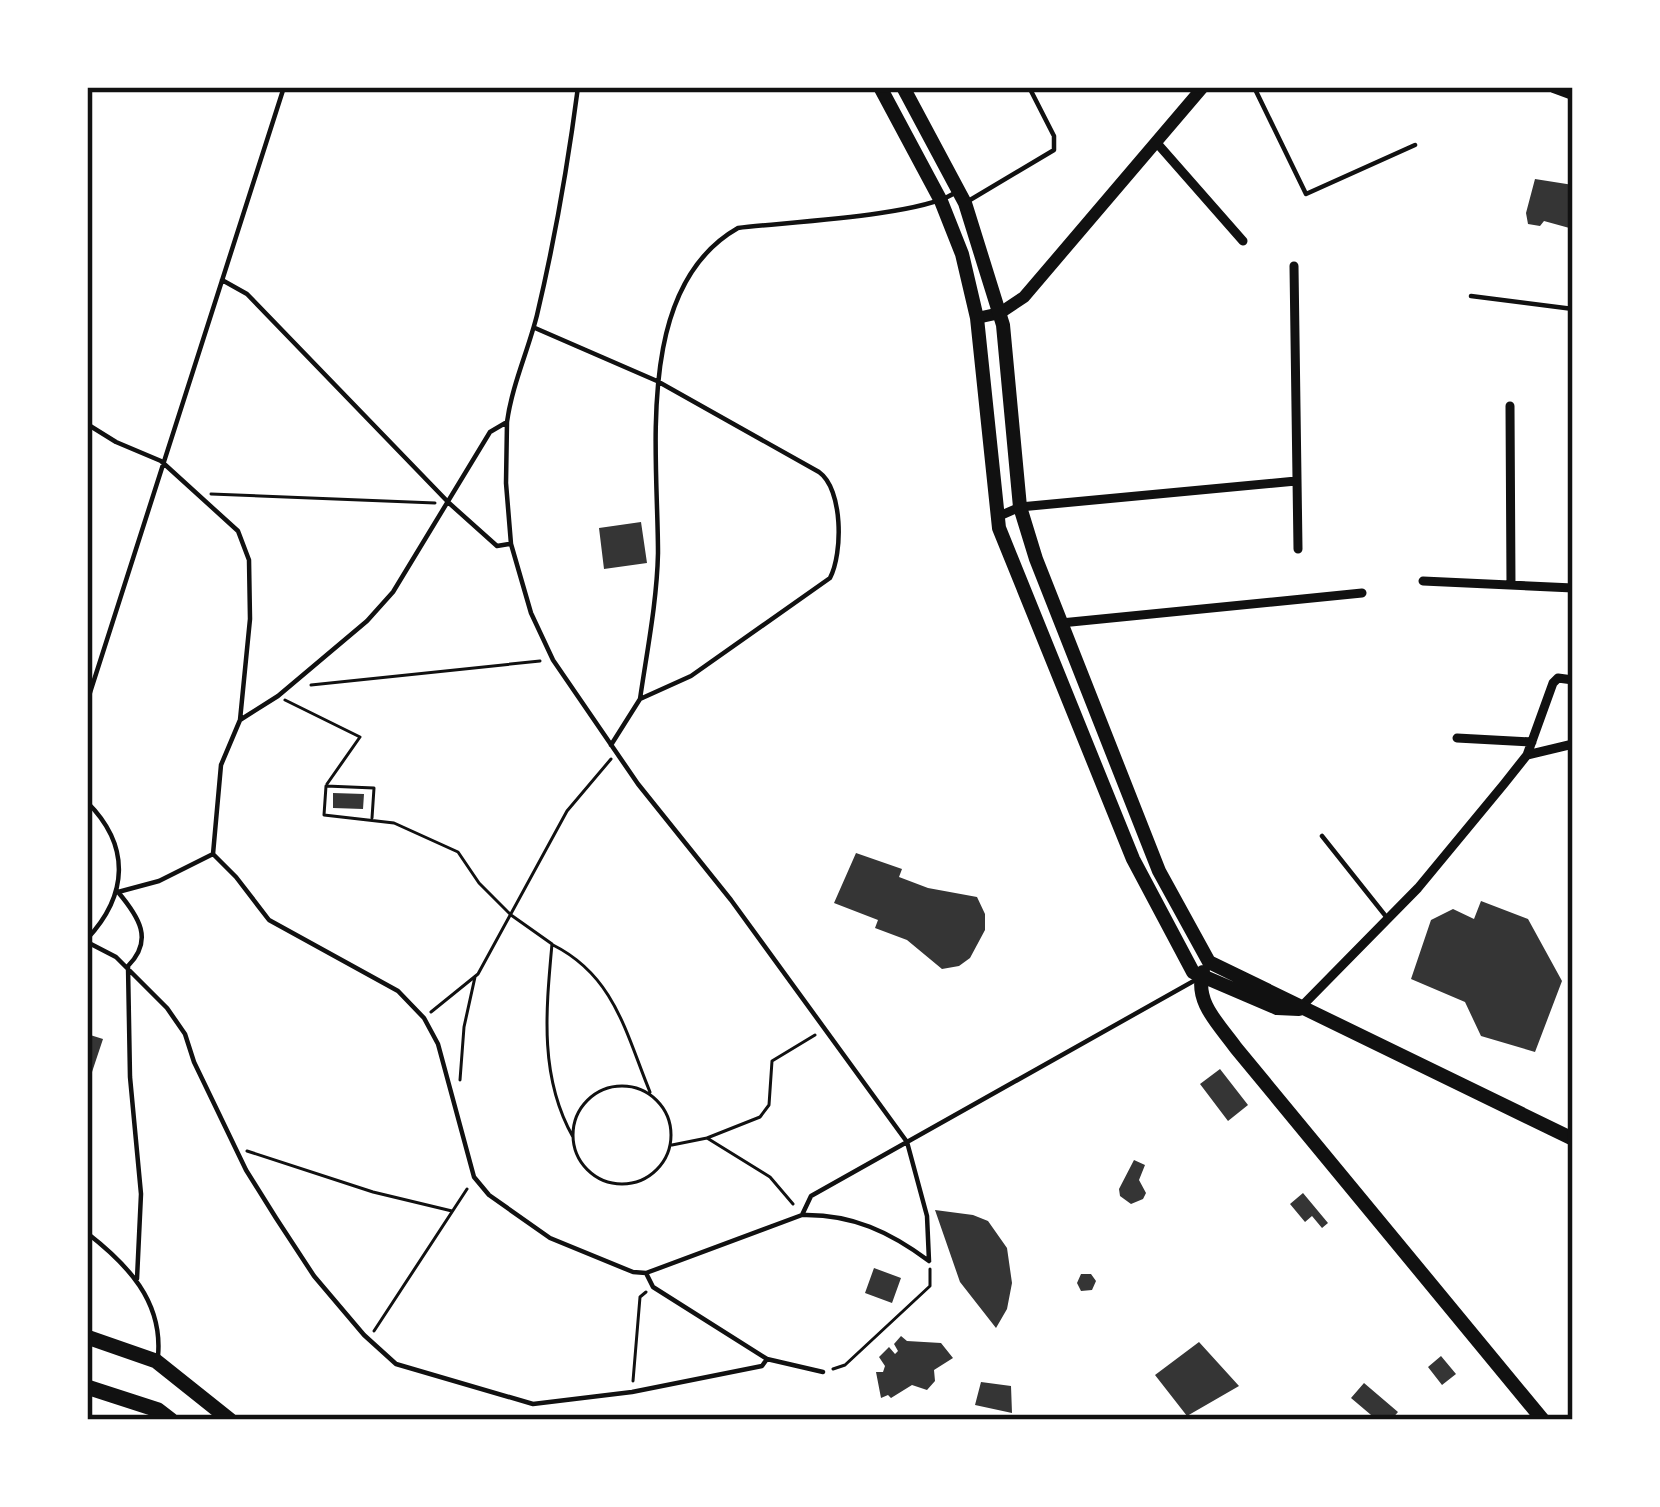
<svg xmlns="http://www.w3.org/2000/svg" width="1660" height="1507" font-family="'Source Serif 4',serif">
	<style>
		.building { fill: #353535 }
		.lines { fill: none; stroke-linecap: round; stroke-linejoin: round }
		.path { stroke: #111; stroke-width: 3 }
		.service { stroke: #111; stroke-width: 4.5 }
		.minor { stroke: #111; stroke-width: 9 }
		.tertiary { stroke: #111; stroke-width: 12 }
		.secondary { stroke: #111; stroke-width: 14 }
		.primary { stroke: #111; stroke-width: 15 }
		.neatline { fill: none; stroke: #111; stroke-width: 4.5 }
	</style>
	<rect width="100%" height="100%" fill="#fff"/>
	<path class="building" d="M1535,179L1573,185V229L1544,221L1540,226L1528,224L1526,213Z
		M641,522L647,563L604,569L599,528Z
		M333,793L364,794L363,809L333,808Z
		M856,853L902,869L899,877L928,888L977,897L985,914V930L970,958L959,966L942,969L907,940L875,928L878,920L834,903Z
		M1481,901L1528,919L1562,981L1535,1052L1481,1036L1465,1002L1411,979L1431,920L1453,909L1474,919Z
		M87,1034L103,1039L88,1084H87Z
		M1220,1069L1248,1105L1228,1121L1200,1084Z
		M1134,1160L1145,1165L1139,1180L1146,1193L1143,1199L1131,1204L1120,1196L1119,1189Z
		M1303,1193L1328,1223L1322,1228L1312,1216L1305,1222L1290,1204Z
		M935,1210L973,1215L988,1221L1007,1248L1012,1283L1007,1309L996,1328L960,1282Z
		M874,1268L901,1278L892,1303L865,1293Z
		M1081,1274H1091L1096,1281L1092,1290L1081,1291L1077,1283Z
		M901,1336L907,1341L941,1343L953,1358L934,1370L935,1381L927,1390L912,1385L891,1398L888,1395L881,1398L876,1372H883L885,1366L879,1357L889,1347L895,1354L898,1351L894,1344Z
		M1199,1342L1239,1386L1187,1416L1155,1375Z
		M1441,1356L1456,1374L1442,1385L1428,1367Z
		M981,1382L1011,1386L1012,1413L975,1405Z
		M1364,1383L1398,1412L1391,1420H1377L1351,1398Z"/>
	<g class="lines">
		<path class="path" d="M211,494L435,503
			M311,685L540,661
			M285,700L360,737L327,784
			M372,818L374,788L326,786L324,815L394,823L458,852L479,883L511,915L552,944C546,1010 539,1077 573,1137
			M553,945C615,976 626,1034 650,1092
			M431,1012L478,974L567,811L611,759
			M460,1080L464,1027L475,977
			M573 1135a49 49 0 1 1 98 0a49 49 0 1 1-98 0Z
			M707,1138L760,1117L769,1105L772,1061L815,1035
			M672,1145L707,1138L770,1177L793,1204
			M247,1151L373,1192L452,1211
			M374,1331L467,1189
			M833,1369L845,1365L930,1286V1269
			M633,1381L640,1297L646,1292"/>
		<path class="service" d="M1254,87L1306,194L1415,145
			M970,200L1054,150V136L1029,87
			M222,280L247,294L449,503L497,546L509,544
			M1471,296L1573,309
			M535,328L657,381L819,472C843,489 843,553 830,578L691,676L640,699L611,745
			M507,422L506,483L511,544L531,613L553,660L638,784L731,900L907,1142L927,1216L929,1261
			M87,424L116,442L161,461L238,531L249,560L250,619L240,720
			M640,699C647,651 657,601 658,553C658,453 634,287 738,228C787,222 916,216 953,194
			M87,702L284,87
			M87,802C131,846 128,895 87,939
			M1322,836L1388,919
			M213,854L236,877L269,920L398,991L424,1018L438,1044L474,1177L489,1195L550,1238L633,1272L646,1273L802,1215L811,1196L1199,978
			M87,942L116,957L167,1008L185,1034L194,1062L246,1170L276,1218L314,1276L364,1335L396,1364L533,1404L632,1392L762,1366L767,1359L653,1287L646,1273
			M803,1215C852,1214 890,1232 929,1261
			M87,1233C127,1264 163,1301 158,1356
			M137,1279L141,1194L130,1077L128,966C154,940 139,917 118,892L159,881L213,854L221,765L240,720L278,696L367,621L393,592L490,432L507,422C512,385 528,351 537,315C555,239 568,164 578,87
			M767,1359L823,1372"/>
		<path class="minor" d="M1156,142L1243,241
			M1294,266L1298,549
			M1510,406L1511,585
			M997,517L1020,507L1296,481
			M1423,581L1573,588
			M1061,623L1362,593
			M1457,738L1532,742
			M1527,755L1573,744
			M1299,1009L1418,888L1504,784L1527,755L1553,683L1558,678L1573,680"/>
		<path class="tertiary" d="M1554,87L1573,94
			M977,318L1000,313L1024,297L1203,87"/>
		<path class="secondary" d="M880,87L941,201L962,254L977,318L999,528L1133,859L1193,972L1277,1008L1299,1009
			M903,87L965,203L1003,325L1020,507L1036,559L1159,871L1209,962L1573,1139
			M1203,972C1194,1002 1219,1024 1236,1048L1543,1420"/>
		<path class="primary" d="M87,1337L156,1361L230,1420
			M87,1387L158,1410L171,1420"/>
	</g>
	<rect width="1660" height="1507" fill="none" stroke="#ffffff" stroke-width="180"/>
	<rect x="90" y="90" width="1480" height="1327" class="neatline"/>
</svg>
